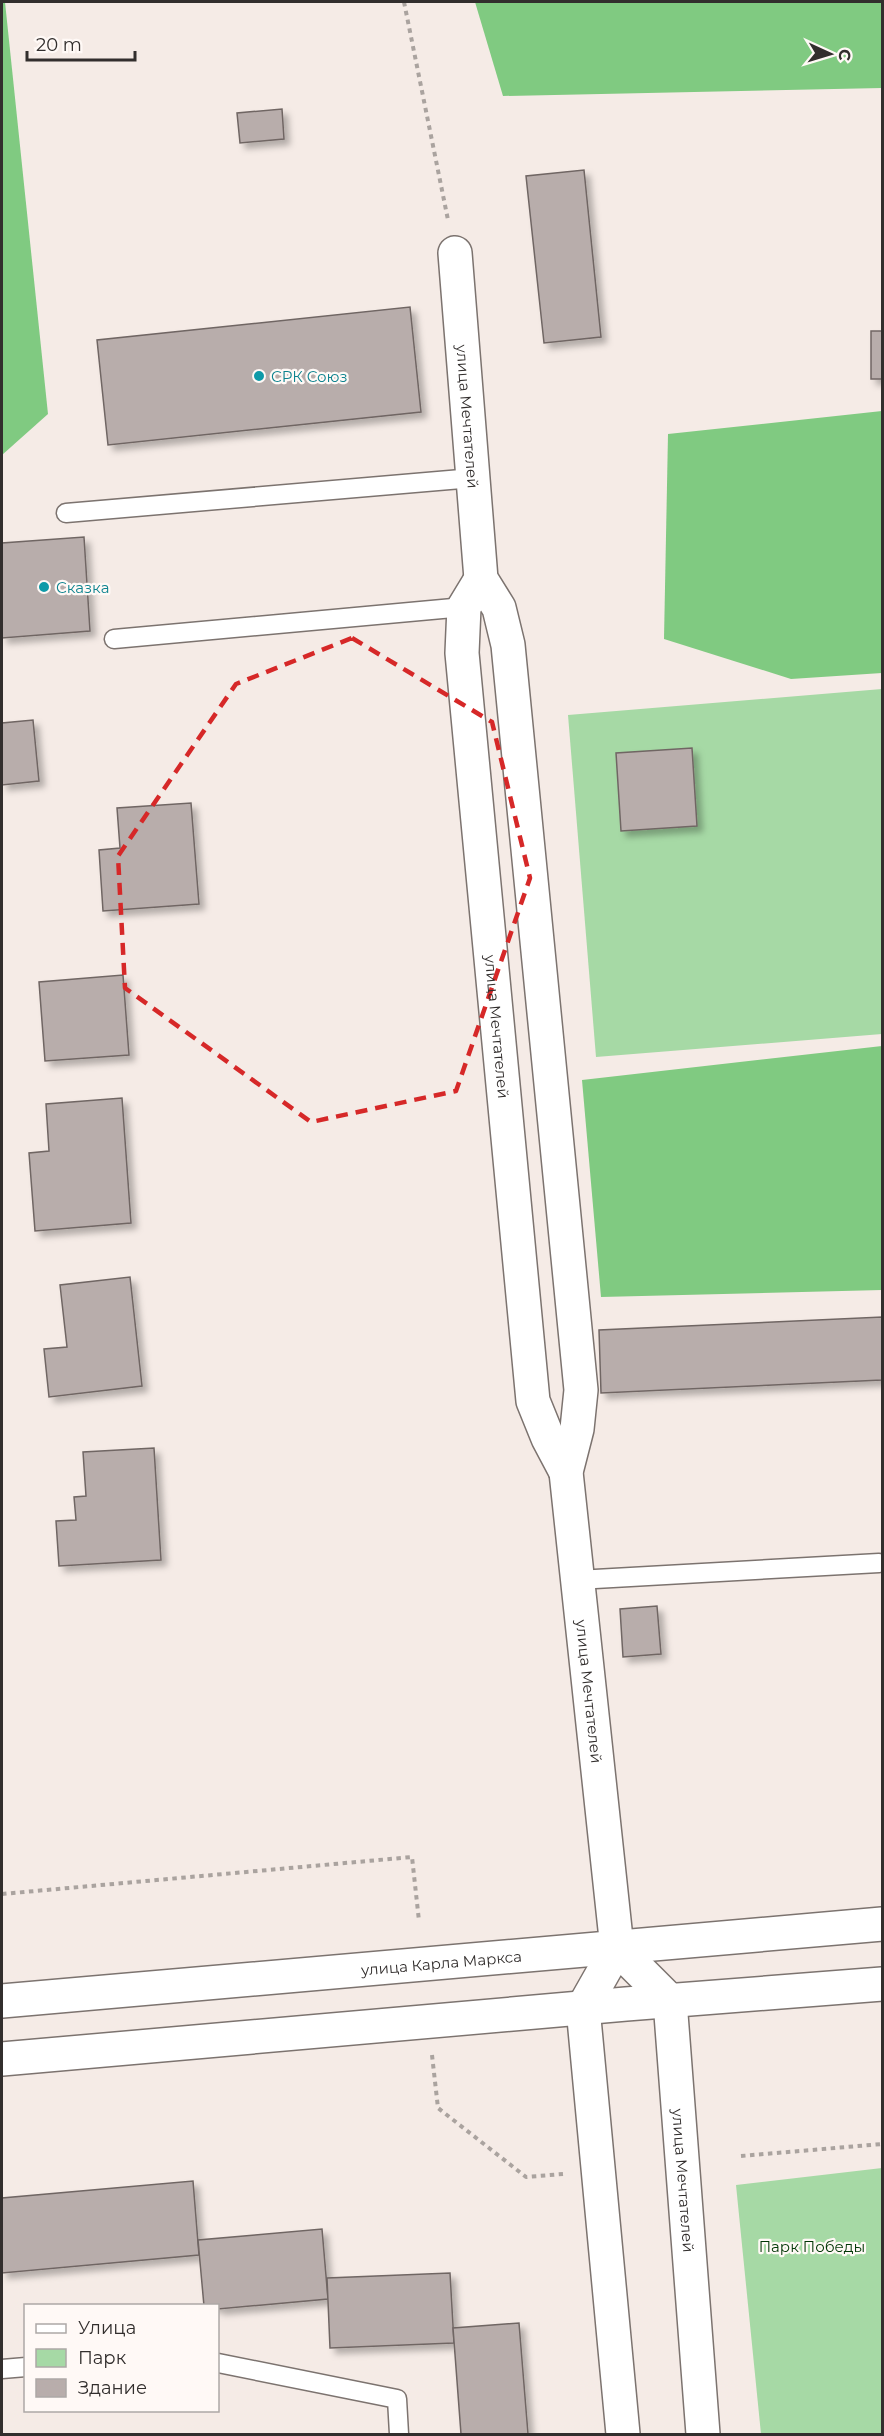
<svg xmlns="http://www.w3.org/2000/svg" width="884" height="2436" font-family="Montserrat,sans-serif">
  <defs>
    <filter id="shadow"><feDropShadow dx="5.5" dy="5.5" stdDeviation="3" flood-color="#0004"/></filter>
  </defs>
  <rect width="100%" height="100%" fill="#f5ebe6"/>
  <g fill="#a6d9a5">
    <path d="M 882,689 L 882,1034 L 596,1057 L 568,715 Z"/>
    <path d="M 882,2168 L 882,2434 L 761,2434 L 736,2185 Z"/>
  </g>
  <g fill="#80ca81">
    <path d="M 2,2 L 5,2 L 48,414 L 2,455 Z"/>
    <path d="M 475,2 L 882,2 L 882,88 L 503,96 Z"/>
    <path d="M 882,411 L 882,673 L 791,679 L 664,639 L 668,434 Z"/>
    <path d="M 882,1046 L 882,1290 L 601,1297 L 582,1080 Z"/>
  </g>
  <g fill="#b8adab" stroke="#706664" stroke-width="1.5" filter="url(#shadow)">
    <path d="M 282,109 L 284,139 L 240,143 L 237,113 Z"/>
    <path d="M 584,170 L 601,337 L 544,343 L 526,176 Z"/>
    <path d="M 410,307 L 421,412 L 108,445 L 97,340 Z"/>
    <rect x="871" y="331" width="11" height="48"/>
    <path d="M 84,537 L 90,631 L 2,638 L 2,543 Z"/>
    <path d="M 33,720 L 39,781 L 2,785 L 2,723 Z"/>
    <path d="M 692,748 L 697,826 L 621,831 L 616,753 Z"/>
    <path d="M 191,803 L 199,904 L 103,911 L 99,850 L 120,848 L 117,808 Z"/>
    <path d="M 123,975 L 129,1055 L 45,1061 L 39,982 Z"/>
    <path d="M 122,1098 L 131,1223 L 35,1231 L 29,1153 L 49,1151 L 46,1104 Z"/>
    <path d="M 130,1277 L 142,1386 L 49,1397 L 44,1349 L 67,1347 L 60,1285 Z"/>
    <path d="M 882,1317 L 882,1380 L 601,1393 L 599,1330 Z"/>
    <path d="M 154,1448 L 161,1560 L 59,1566 L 56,1521 L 76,1520 L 74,1497 L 86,1496 L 83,1452 Z"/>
    <path d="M 657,1606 L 661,1654 L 623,1657 L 620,1609 Z"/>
    <path d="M 193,2181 L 199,2255 L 2,2273 L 2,2198 Z"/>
    <path d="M 322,2229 L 328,2299 L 218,2309 L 218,2306 L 204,2306 L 198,2240 Z"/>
    <path d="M 450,2273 L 454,2343 L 330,2348 L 327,2278 Z"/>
    <path d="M 519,2323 L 528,2434 L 461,2434 L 453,2328 Z"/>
  </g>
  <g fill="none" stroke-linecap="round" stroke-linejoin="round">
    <g stroke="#7c736f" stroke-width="21">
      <g id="service">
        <path d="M 66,513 L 473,478"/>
        <path d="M 114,639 L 464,607"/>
        <path d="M 577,1580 L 879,1563"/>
        <path d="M 218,2363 L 397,2399 L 399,2434"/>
        <path d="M 2,2369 L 26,2367"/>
      </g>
    </g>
    <g stroke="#7c736f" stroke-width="36">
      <g id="minor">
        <path id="s1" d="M 455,253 L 481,579 L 499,608 L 508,645 L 581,1390 L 577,1429 L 566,1472 L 617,1948"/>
        <path id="s2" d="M 481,579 L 464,607 L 462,653 L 533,1401 L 548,1438 L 566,1472"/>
      </g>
    </g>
    <g stroke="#7c736f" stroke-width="36">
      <g id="tertiary">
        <path id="s3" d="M 670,2001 L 703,2434"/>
        <path d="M 583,2008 L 623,2434"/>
      </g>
    </g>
    <g stroke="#7c736f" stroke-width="36">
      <g id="secondary">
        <path id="s4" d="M 2,2001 L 882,1924"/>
        <path d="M 583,2008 L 617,1948 L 670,2001"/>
        <path d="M 2,2059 L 626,2004 L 882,1984"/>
      </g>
    </g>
    <g stroke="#aaa39f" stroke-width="4" stroke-dasharray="4.5 4.5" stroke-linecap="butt">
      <path d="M 404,2 L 448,220"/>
      <path d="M 2,1894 L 412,1857 L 419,1921"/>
      <path d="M 432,2055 L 438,2108 L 526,2177 L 563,2174"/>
      <path d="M 741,2156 L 882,2144"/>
    </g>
    <use href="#service" stroke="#fff" stroke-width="18"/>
    <use href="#minor" stroke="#fff" stroke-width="33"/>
    <use href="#tertiary" stroke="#fff" stroke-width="33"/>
    <use href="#secondary" stroke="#fff" stroke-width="33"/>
  </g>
  <path fill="none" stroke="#d62828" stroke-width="4.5" stroke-dasharray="12 8" stroke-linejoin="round" d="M 352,638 L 492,722 L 530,878 L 456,1091 L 311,1122 L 125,988 L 118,856 L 236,684 Z"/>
  <g fill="#0f9aa8" stroke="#fff9f6" stroke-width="2">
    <circle cx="259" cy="376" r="6"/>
    <circle cx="44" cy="587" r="6"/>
  </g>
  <g text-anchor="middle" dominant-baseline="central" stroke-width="4.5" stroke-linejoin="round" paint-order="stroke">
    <g font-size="15" fill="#0d838f" stroke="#fff9f6" text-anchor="start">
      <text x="271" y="376">СРК Союз</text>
      <text x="56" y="587">Сказка</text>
    </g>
    <g font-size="15" fill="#322e2d" stroke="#fff9f6">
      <text stroke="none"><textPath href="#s1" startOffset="164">улица Мечтателей</textPath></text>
      <text stroke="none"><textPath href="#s2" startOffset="454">улица Мечтателей</textPath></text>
      <text stroke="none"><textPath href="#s1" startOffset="1452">улица Мечтателей</textPath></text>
      <text stroke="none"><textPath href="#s4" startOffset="441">улица Карла Маркса</textPath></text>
      <text stroke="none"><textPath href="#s3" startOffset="180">улица Мечтателей</textPath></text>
    </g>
    <g font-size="15" fill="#003605" stroke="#fff9f6">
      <text x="812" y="2246">Парк Победы</text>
    </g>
  </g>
  <rect width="884" height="2436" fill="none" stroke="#322e2d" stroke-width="6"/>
  <rect x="24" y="2304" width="195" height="108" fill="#fff9f6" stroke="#ada8a6" stroke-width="1.5"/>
  <rect x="36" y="2324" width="30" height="9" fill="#ffffff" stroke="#ada8a6" stroke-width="1.5"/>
  <text x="78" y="2334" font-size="18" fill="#322e2d">Улица</text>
  <rect x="36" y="2349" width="30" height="18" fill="#a6d9a5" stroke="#ada8a6" stroke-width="1.5"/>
  <text x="78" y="2364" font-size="18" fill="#322e2d">Парк</text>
  <rect x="36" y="2379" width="30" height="18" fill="#b8adab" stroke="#ada8a6" stroke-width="1.5"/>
  <text x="78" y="2394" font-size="18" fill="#322e2d">Здание</text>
  <g transform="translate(830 54) rotate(94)" stroke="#fff9f6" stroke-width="4.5" paint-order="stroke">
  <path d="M0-4.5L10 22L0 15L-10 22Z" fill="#322e2d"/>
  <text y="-9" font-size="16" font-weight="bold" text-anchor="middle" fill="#322e2d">С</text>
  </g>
  <path d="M27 51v9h108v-9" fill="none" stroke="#322e2d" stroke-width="3"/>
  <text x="36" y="51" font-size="18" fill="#322e2d" stroke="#fff9f6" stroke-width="4.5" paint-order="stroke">20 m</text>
</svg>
